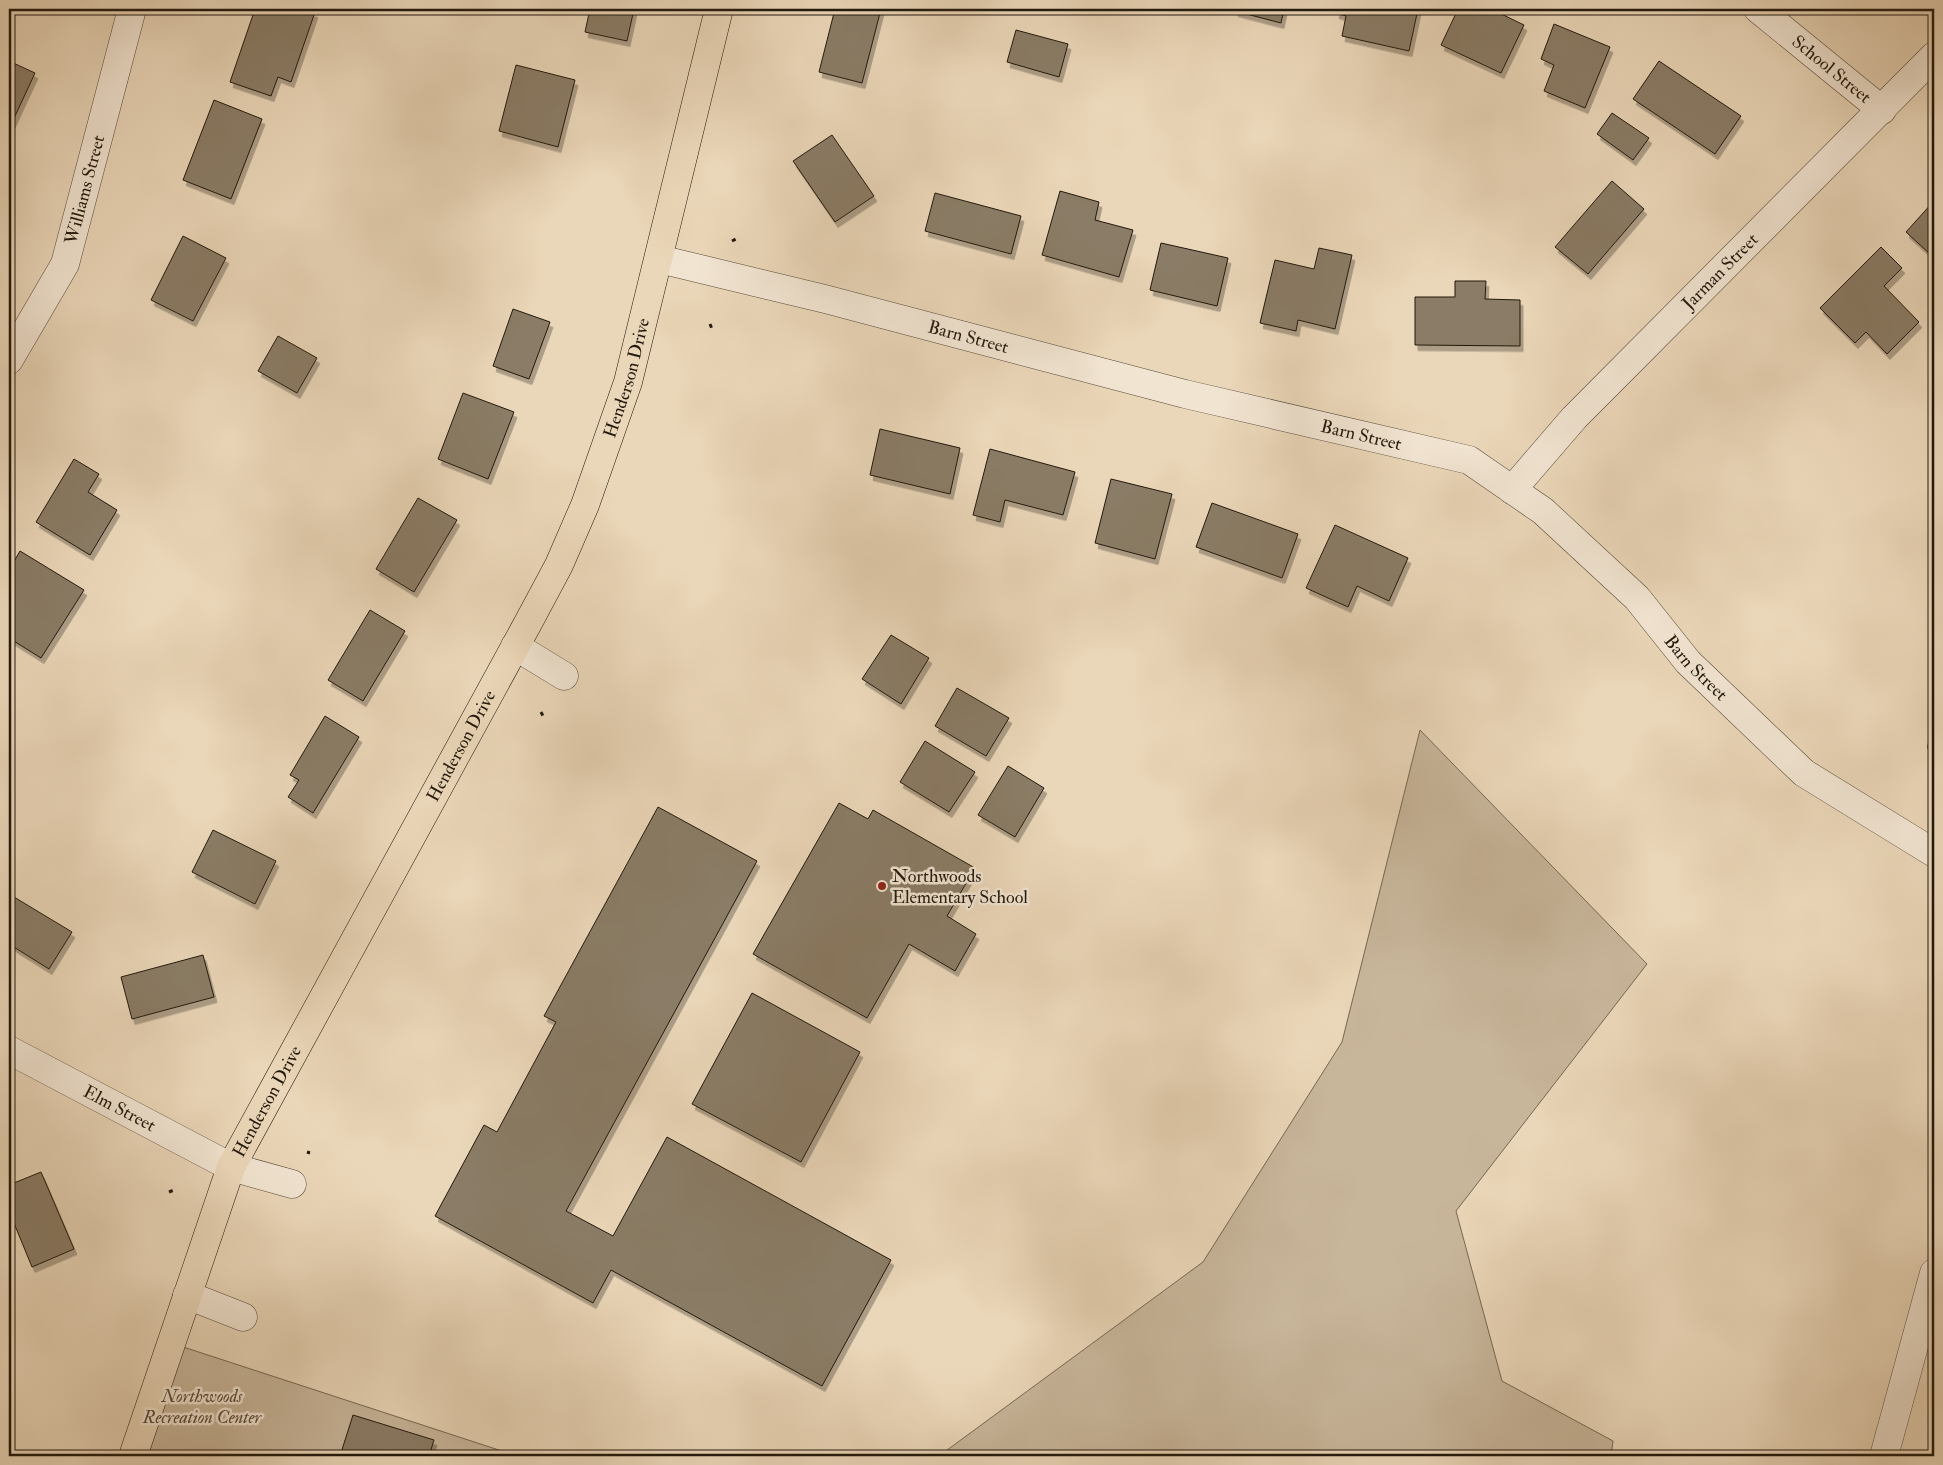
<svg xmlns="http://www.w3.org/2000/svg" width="1943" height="1465" font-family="'IM FELL Double Pica',serif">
  <defs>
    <filter id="shadow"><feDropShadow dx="3" dy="5.5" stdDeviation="0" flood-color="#0004"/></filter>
  </defs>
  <rect width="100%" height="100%" fill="#ead6b8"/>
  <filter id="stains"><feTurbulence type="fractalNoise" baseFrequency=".004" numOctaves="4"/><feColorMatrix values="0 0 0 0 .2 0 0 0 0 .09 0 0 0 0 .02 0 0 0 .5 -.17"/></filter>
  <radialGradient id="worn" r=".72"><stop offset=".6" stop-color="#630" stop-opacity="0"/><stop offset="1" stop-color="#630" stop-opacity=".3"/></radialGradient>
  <g fill="#c8b69b" stroke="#756854">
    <path d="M 1420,730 L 1647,964 L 1456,1211 L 1502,1381 L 1613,1441 L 1611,1456 L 939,1456 L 1203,1262 L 1342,1042 Z"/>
    <path d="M 171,1343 L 505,1452 L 503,1456 L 133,1456 Z"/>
  </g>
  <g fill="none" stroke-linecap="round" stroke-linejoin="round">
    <path stroke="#716451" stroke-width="10" d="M 1932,747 L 1934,739"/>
  </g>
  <g fill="#8a7b66" stroke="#22190d" filter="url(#shadow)">
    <path d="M 255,9 L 304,9 L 315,12 L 291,82 L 278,77 L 271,96 L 230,82 Z"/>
    <path d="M 590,9 L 634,9 L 627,41 L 585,32 Z"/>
    <path d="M 835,9 L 881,9 L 862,83 L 819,72 Z"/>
    <path d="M 1235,9 L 1284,9 L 1281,23 L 1235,11 Z"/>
    <path d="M 1337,9 L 1418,9 L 1409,51 L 1342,36 L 1346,16 L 1336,13 Z"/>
    <path d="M 1458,9 L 1491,9 L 1524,25 L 1501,73 L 1441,45 Z"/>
    <path d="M 1554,24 L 1610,47 L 1585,108 L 1544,91 L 1554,65 L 1541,59 Z"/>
    <path d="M 1016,30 L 1068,44 L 1059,77 L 1007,62 Z"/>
    <path d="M 9,61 L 35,73 L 9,129 Z"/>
    <path d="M 1659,61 L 1741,116 L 1715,154 L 1633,99 Z"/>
    <path d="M 516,65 L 575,80 L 558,147 L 499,131 Z"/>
    <path d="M 214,100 L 262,119 L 231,199 L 183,180 Z"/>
    <path d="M 1612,113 L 1649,138 L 1633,160 L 1597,134 Z"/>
    <path d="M 832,135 L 874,196 L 835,222 L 793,161 Z"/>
    <path d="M 1612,181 L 1644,209 L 1588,274 L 1555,247 Z"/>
    <path d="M 1060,191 L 1099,202 L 1095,220 L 1133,230 L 1119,277 L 1042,255 Z"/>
    <path d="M 935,193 L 1021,216 L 1011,254 L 925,231 Z"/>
    <path d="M 1934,201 L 1934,249 L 1930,254 L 1906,232 Z"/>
    <path d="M 183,236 L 226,258 L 193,321 L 151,300 Z"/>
    <path d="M 1161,243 L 1228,258 L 1217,306 L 1150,290 Z"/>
    <path d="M 1881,247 L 1902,268 L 1884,286 L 1919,322 L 1887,354 L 1866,332 L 1855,343 L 1820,308 Z"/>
    <path d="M 1319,248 L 1352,255 L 1335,329 L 1298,320 L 1296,331 L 1260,323 L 1275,260 L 1314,269 Z"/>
    <path d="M 1455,281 L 1486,281 L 1485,299 L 1520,300 L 1520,346 L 1415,345 L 1415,297 L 1455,297 Z"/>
    <path d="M 513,309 L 550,322 L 529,379 L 493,366 Z"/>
    <path d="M 278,336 L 317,358 L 297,393 L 258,371 Z"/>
    <path d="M 463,393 L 514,412 L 488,479 L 438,459 Z"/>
    <path d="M 880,429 L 960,448 L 950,494 L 870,475 Z"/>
    <path d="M 990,449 L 1075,472 L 1063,515 L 1005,500 L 1000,522 L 973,515 Z"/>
    <path d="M 74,459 L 99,474 L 88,492 L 117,510 L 90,555 L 36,522 Z"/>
    <path d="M 1111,479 L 1172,494 L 1155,559 L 1095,543 Z"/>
    <path d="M 418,498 L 457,520 L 414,592 L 376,569 Z"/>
    <path d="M 1212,503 L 1298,534 L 1282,578 L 1196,547 Z"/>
    <path d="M 1335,525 L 1408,558 L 1389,601 L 1357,586 L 1348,607 L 1306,588 Z"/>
    <path d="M 20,551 L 84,590 L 41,658 L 9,638 L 9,570 Z"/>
    <path d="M 370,610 L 405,631 L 363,701 L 328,680 Z"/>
    <path d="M 891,635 L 929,658 L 901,704 L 862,679 Z"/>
    <path d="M 957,688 L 1009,718 L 986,756 L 935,726 Z"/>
    <path d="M 325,716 L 359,737 L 313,813 L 288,797 L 299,780 L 290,775 Z"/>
    <path d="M 925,741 L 975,772 L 949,812 L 900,782 Z"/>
    <path d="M 1008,766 L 1044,788 L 1015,837 L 978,815 Z"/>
    <path d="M 839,803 L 868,819 L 873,810 L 975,868 L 947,916 L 976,934 L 955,971 L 909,944 L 867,1018 L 753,954 Z"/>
    <path d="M 658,807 L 757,861 L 566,1211 L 613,1236 L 667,1137 L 891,1260 L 822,1386 L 611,1270 L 593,1303 L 435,1216 L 484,1125 L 497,1132 L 556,1022 L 544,1016 Z"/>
    <path d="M 213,830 L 276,861 L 255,904 L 192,872 Z"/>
    <path d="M 9,894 L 72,932 L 49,969 L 9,944 Z"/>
    <path d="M 203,955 L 214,997 L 132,1019 L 121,977 Z"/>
    <path d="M 752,993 L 860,1052 L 801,1162 L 692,1104 Z"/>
    <path d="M 41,1172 L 74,1249 L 32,1267 L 9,1211 L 9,1185 Z"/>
    <path d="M 353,1415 L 434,1440 L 429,1456 L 340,1456 Z"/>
  </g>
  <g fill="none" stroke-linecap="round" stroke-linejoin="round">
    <g stroke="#544838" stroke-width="29">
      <g id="minor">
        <path id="s1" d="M 1758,9 L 1882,110"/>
        <path id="s2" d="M 659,259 L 825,299 L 1185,394 L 1469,460 L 1543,511 L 1637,598 L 1688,662 L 1804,773 L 1934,853"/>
        <path id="s3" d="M 9,360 L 65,264 L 132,9"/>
        <path id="s4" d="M 1512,490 L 1574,418 L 1934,56"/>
        <path d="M 515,646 L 564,676"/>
        <path id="s5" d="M 9,1050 L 231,1167 L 292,1184"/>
        <path d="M 187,1295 L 243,1317"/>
        <path d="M 1884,1456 L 1934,1273"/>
      </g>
    </g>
    <g stroke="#22190d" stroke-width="29">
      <g id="major">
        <path id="s6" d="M 133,1456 L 231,1167 L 528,623 L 559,565 L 585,505 L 628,382 L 719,9"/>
      </g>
    </g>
    <g stroke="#22190d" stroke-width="3" stroke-dasharray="4 2.5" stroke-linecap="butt">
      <path d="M 732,241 L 736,239"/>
      <path d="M 710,324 L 712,329"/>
      <path d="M 541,712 L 543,716"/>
      <path d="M 307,1152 L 310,1153"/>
      <path d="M 169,1192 L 174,1190"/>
    </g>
    <use href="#minor" stroke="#f1e4d1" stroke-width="28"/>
    <use href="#major" stroke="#ead6b8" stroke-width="28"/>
  </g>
  <circle fill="#8f2418" stroke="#f1e4d1" stroke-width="2" cx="882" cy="886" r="5"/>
  <g text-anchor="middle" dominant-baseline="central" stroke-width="5" stroke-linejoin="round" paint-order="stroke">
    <g font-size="18" fill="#22190d" stroke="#f1e4d1">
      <text stroke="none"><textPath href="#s1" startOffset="95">School Street</textPath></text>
      <text stroke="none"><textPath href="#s3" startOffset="188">Williams Street</textPath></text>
      <text stroke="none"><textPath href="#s4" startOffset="302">Jarman Street</textPath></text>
      <text stroke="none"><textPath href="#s2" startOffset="319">Barn Street</textPath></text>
      <text stroke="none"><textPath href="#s6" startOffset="1190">Henderson Drive</textPath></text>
      <text stroke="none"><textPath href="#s2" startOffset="724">Barn Street</textPath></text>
      <text stroke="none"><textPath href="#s2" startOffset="1144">Barn Street</textPath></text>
      <text stroke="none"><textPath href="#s6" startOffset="785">Henderson Drive</textPath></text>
      <text stroke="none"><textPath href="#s6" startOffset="380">Henderson Drive</textPath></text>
      <text stroke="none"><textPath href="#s5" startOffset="125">Elm Street</textPath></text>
    </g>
    <g font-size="18" fill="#22190d" stroke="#f1e4d1" text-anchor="start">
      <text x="892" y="876">Northwoods<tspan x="892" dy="21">Elementary School</tspan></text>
    </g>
    <g font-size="18" font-style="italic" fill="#544838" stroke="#f1e4d1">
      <text x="202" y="1396">Northwoods<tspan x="202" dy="21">Recreation Center</tspan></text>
    </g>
  </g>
  <rect width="1943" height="1465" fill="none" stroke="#ead6b8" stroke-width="30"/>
  <rect x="10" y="10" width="1923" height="1445" fill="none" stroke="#22190d" stroke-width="2.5"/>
  <rect x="15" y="15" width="1913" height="1435" fill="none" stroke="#22190d"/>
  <rect width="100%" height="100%" filter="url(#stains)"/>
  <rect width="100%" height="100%" fill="url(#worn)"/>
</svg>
